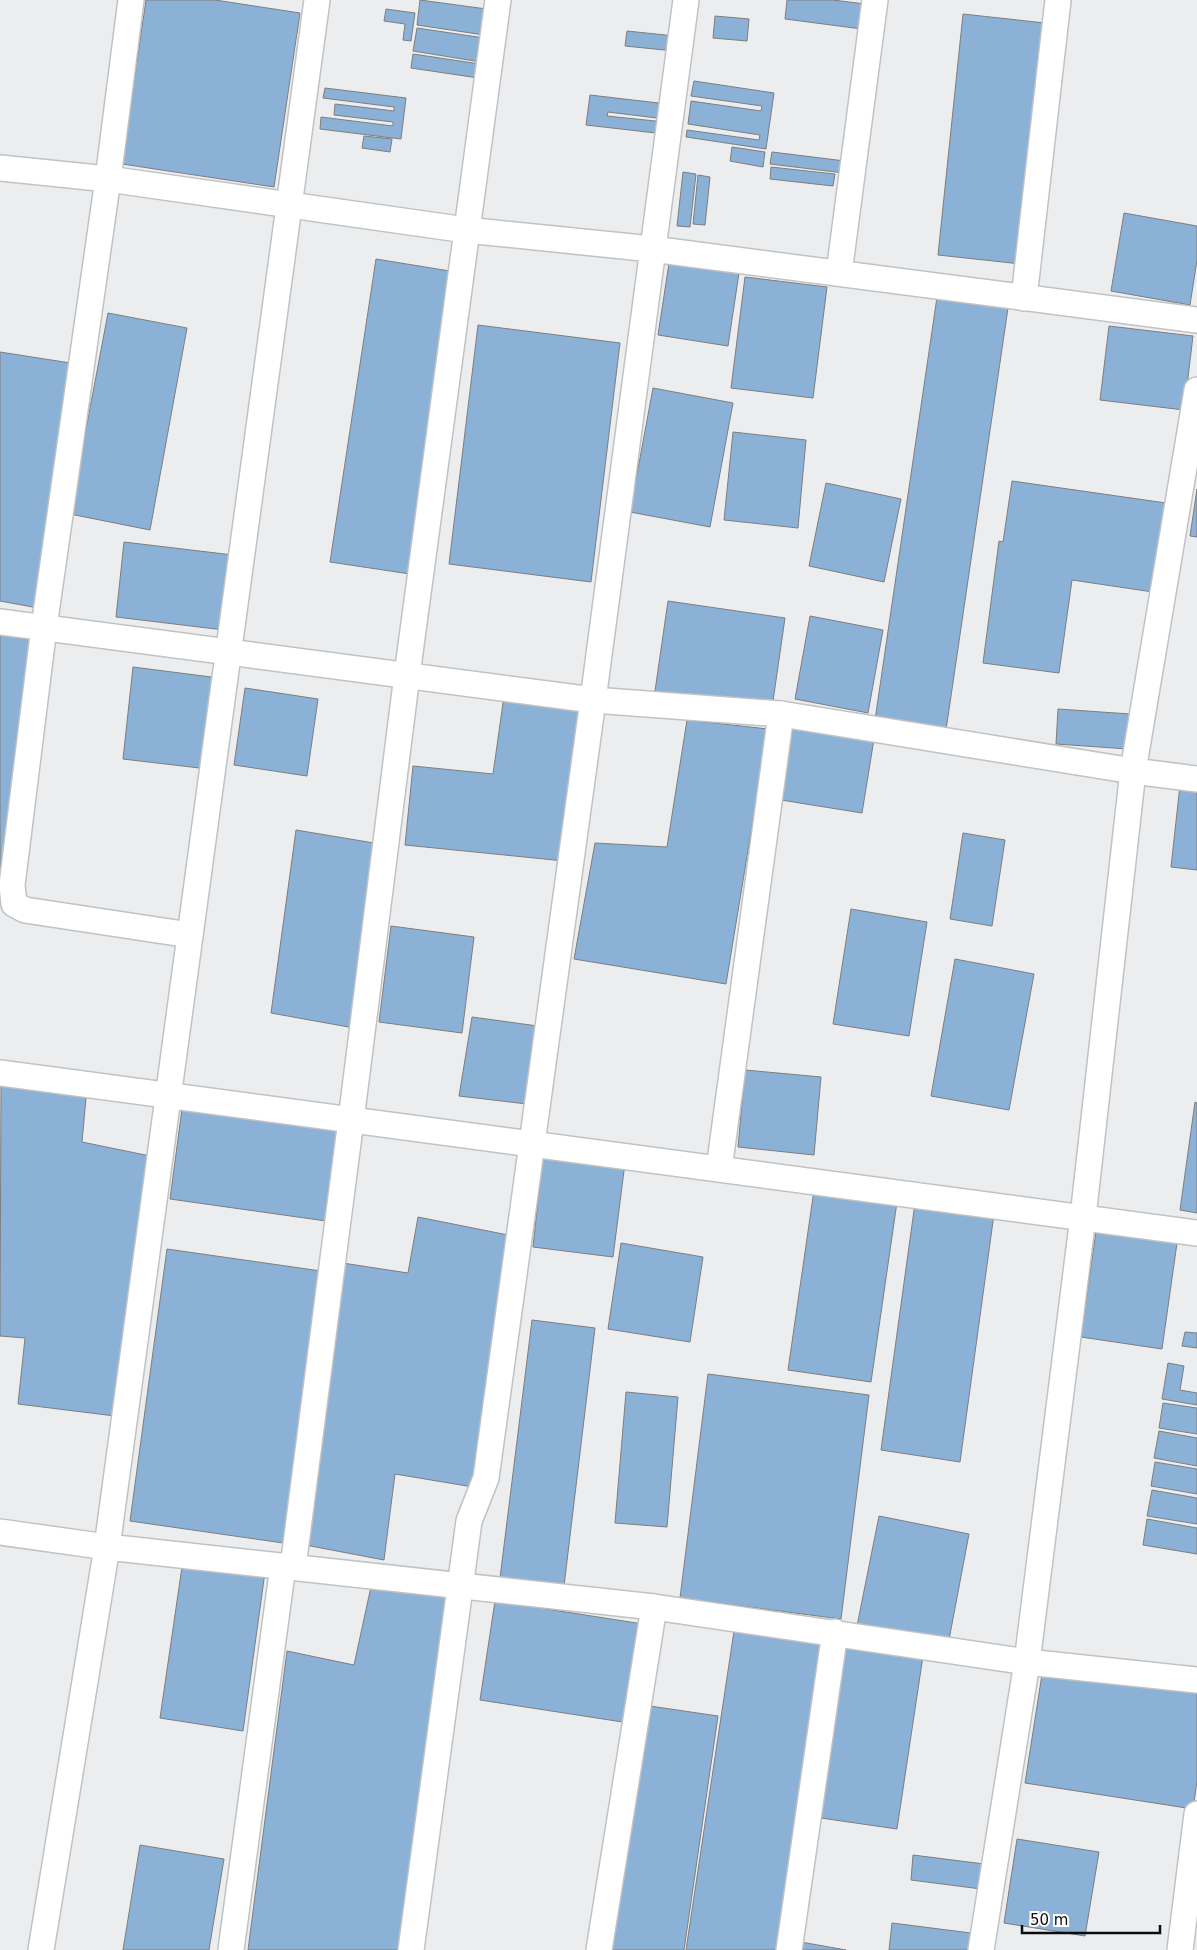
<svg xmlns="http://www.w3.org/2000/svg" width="1197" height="1950" font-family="'DejaVu Sans',sans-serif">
  <rect width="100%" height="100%" fill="#ebedef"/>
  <g fill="#8cb1d6" stroke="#7c7e80">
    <path d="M 146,0 L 215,0 L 300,13 L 274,187 L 122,164 Z"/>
    <path d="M 420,0 L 494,10 L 491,36 L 417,25 Z"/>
    <path d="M 787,0 L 833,0 L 865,4 L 862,29 L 785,19 Z"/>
    <path d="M 386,9 L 415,13 L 411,41 L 403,40 L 405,24 L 384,21 Z"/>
    <path d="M 963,14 L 1045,23 L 1021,264 L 938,255 Z"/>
    <path d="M 715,16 L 749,19 L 747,41 L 713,38 Z"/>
    <path d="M 417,28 L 491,39 L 487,63 L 413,51 Z"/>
    <path d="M 627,31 L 675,36 L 674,51 L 625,46 Z"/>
    <path d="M 413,54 L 487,65 L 485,79 L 411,68 Z"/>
    <path d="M 694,81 L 774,93 L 766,149 L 686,137 L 687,130 L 759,140 L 760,135 L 688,124 L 691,101 L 761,111 L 762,106 L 691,96 Z"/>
    <path d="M 325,88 L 406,98 L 401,139 L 320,129 L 321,117 L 393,126 L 393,122 L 334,115 L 335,104 L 394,111 L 394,107 L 323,98 Z"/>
    <path d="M 590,95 L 667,104 L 665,119 L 608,112 L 607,116 L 665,122 L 664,134 L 586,125 Z"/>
    <path d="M 364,136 L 392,139 L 390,152 L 362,148 Z"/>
    <path d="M 732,147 L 765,152 L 763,167 L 730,161 Z"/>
    <path d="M 772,152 L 845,161 L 844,173 L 770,164 Z"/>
    <path d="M 771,167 L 835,174 L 833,186 L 770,179 Z"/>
    <path d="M 683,172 L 696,174 L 690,227 L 677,226 Z"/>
    <path d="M 698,175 L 710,177 L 705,225 L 693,224 Z"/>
    <path d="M 1124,213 L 1197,226 L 1197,260 L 1190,305 L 1111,291 Z"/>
    <path d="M 376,259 L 456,272 L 410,574 L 330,562 Z"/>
    <path d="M 669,263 L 739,273 L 728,346 L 658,335 Z"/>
    <path d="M 745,277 L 827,287 L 813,398 L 731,388 Z"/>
    <path d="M 937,297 L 1008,308 L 946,730 L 875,720 Z"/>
    <path d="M 108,313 L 187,328 L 150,530 L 70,514 Z"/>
    <path d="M 478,325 L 620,343 L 591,582 L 449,564 Z"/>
    <path d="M 1109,326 L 1193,336 L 1184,410 L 1100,400 Z"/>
    <path d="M 0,352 L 77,364 L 38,608 L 0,601 Z"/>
    <path d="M 653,388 L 733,403 L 710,527 L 630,512 Z"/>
    <path d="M 733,432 L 806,440 L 798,528 L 724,520 Z"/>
    <path d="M 1012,481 L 1166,503 L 1153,592 L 1072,580 L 1059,673 L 983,663 L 999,541 L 1003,542 Z"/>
    <path d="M 826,483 L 901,499 L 884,582 L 809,566 Z"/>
    <path d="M 1197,489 L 1197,537 L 1190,536 Z"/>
    <path d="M 124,542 L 233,555 L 224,630 L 116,617 Z"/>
    <path d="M 668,601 L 785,618 L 772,708 L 655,691 Z"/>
    <path d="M 810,616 L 883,630 L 868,713 L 795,699 Z"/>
    <path d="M 0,634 L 39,641 L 0,871 Z"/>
    <path d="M 133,667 L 219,678 L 208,769 L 123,759 Z"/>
    <path d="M 245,688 L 318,699 L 307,776 L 234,765 Z"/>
    <path d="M 504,696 L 582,708 L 564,861 L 405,845 L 413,766 L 493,774 Z"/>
    <path d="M 1058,709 L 1130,714 L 1128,749 L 1056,744 Z"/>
    <path d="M 687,720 L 768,729 L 726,984 L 574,959 L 595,843 L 667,847 Z"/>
    <path d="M 793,726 L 874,739 L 862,813 L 781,800 Z"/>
    <path d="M 1180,785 L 1197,787 L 1197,870 L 1171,867 Z"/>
    <path d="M 296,830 L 380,844 L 354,1028 L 271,1013 Z"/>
    <path d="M 963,833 L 1005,840 L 992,926 L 950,919 Z"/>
    <path d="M 851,909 L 927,922 L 909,1036 L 833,1024 Z"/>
    <path d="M 391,926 L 474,937 L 462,1033 L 379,1022 Z"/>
    <path d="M 955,959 L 1034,974 L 1009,1110 L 931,1096 Z"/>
    <path d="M 472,1017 L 545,1027 L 535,1105 L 459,1096 Z"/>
    <path d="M 745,1070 L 821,1077 L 814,1155 L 738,1147 Z"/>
    <path d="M 1,1079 L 87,1087 L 82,1142 L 155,1157 L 115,1416 L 18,1404 L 25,1338 L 0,1336 Z"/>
    <path d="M 1195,1102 L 1197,1103 L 1197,1213 L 1180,1210 Z"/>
    <path d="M 182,1109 L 338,1131 L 326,1221 L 170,1199 Z"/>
    <path d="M 543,1153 L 625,1163 L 613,1257 L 533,1247 Z"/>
    <path d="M 814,1190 L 897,1202 L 871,1382 L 788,1370 Z"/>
    <path d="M 915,1203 L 994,1214 L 960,1462 L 881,1450 Z"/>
    <path d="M 418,1217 L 508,1235 L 479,1488 L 395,1474 L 384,1560 L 300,1544 L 336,1262 L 408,1273 Z"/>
    <path d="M 1097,1224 L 1178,1236 L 1162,1349 L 1081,1337 Z"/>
    <path d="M 621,1243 L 703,1257 L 690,1342 L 608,1329 Z"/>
    <path d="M 167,1249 L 328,1272 L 290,1544 L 130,1521 Z"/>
    <path d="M 532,1320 L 595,1328 L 564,1586 L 500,1578 Z"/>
    <path d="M 1185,1332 L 1197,1333 L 1197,1348 L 1182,1346 Z"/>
    <path d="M 1168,1363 L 1184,1366 L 1180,1390 L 1197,1393 L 1197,1405 L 1162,1399 Z"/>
    <path d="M 708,1374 L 869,1395 L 841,1619 L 680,1598 Z"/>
    <path d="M 626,1392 L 678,1397 L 667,1527 L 615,1523 Z"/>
    <path d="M 1163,1403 L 1197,1408 L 1197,1434 L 1159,1428 Z"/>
    <path d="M 1159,1431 L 1197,1438 L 1197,1466 L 1154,1458 Z"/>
    <path d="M 1155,1462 L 1197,1469 L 1197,1494 L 1151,1486 Z"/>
    <path d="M 1152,1490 L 1197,1498 L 1197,1524 L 1147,1516 Z"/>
    <path d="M 879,1516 L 969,1534 L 948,1645 L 857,1626 Z"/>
    <path d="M 1147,1519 L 1197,1528 L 1197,1554 L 1143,1545 Z"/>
    <path d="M 183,1560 L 265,1572 L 243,1731 L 160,1718 Z"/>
    <path d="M 372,1582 L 449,1596 L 399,1950 L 248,1950 L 287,1651 L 354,1665 Z"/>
    <path d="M 495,1601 L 643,1624 L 629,1723 L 480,1700 Z"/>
    <path d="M 734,1631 L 829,1645 L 784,1950 L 686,1950 Z"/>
    <path d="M 840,1643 L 923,1656 L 897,1829 L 814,1817 Z"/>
    <path d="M 1043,1668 L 1197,1692 L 1197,1781 L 1193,1809 L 1025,1783 Z"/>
    <path d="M 643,1705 L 718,1716 L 684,1950 L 608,1950 Z"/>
    <path d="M 1017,1839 L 1099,1852 L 1085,1936 L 1004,1923 Z"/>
    <path d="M 140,1845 L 224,1859 L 209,1950 L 123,1950 Z"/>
    <path d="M 913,1855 L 992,1865 L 989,1890 L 911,1880 Z"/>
    <path d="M 892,1923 L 971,1933 L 970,1950 L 889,1950 Z"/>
    <path d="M 801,1942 L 846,1950 L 800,1950 Z"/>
  </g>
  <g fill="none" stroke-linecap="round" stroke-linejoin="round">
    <g stroke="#c0c2c4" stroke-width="28">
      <g id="minor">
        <path d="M 131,0 L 108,179 L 44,627 L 12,885 L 14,904 L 25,910 L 190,935"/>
        <path d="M 0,168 L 108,179 L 466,230 L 652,249 L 1197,320"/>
        <path d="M 839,273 L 875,0"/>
        <path d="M 1024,298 L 1058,0"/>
        <path d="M 0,622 L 593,700 L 781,714 L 1133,771 L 1197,779"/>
        <path d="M 0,1073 L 1197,1233"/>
        <path d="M 719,1169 L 781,714"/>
        <path d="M 0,1532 L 107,1547 L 654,1607 L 1027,1662 L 1197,1680"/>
        <path d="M 293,1567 L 351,1120 L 407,675 L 498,0"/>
        <path d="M 41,1950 L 107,1547 L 317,0"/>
        <path d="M 231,1950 L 283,1566"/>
        <path d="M 411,1950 L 469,1521 L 486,1478 L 593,700 L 686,0"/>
        <path d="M 599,1950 L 654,1607"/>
        <path d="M 789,1950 L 835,1632"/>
        <path d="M 981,1950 L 1027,1662 L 1083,1217 L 1133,771 L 1197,390"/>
        <path d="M 1180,1950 L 1197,1814"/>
      </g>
    </g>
    <use href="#minor" stroke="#fff" stroke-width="25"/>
  </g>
  <path d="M1022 1925v8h138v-8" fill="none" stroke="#0c0c0d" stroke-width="2.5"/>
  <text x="1030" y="1925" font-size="15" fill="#0c0c0d" stroke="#ffffff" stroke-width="4" paint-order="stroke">50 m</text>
</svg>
